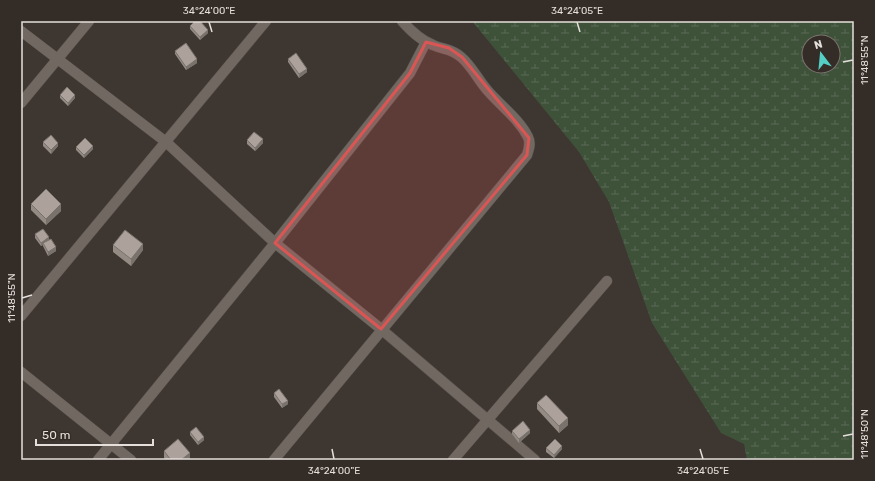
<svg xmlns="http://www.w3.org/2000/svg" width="875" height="481" font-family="Rubik,sans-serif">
  <defs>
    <pattern id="wetland-marsh" width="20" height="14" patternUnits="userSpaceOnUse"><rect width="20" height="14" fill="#3e5139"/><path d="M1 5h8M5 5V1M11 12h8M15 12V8" fill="none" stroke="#5a6a55"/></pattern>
  </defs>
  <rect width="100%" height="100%" fill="#3e3630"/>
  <path fill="url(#wetland-marsh)" fill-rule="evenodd" d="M 472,21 L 854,21 L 854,460 L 747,460 L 744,444 L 721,433 L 652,323 L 609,202 L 579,152 ZM 809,42 L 833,42 L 833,66 L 809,66 Z"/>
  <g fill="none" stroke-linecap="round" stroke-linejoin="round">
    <g stroke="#5b534f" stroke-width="11">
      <g id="minor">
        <path d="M 21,31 L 166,142 L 275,243 L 381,329 L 535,460"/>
        <path d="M 21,103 L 89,21"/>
        <path d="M 21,316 L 266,21"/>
        <path d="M 21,372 L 131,460"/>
        <path d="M 98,460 L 275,243 L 410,73 L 426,42"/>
        <path d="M 274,460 L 527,155 C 529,149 531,143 528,137 C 519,119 501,106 488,91 C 478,80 472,66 461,57 C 451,48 444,50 433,45 C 420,40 411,31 402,21"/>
        <path d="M 453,460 L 607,281"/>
      </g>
    </g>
    <use href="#minor" stroke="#726862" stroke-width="10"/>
  </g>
  <g fill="#948b85">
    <path d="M 190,26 L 208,33 L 200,40 L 190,29 Z"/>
    <path d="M 175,51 L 197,63 L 186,70 L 175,54 Z"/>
    <path d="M 288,59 L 307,72 L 299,78 L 288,62 Z"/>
    <path d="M 60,95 L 75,98 L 68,106 L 60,98 Z"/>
    <path d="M 247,140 L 263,143 L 255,151 L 247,144 Z"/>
    <path d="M 43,142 L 58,146 L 51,154 L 43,146 Z"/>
    <path d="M 76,147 L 93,149 L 84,158 L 76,150 Z"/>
    <path d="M 31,204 L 61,211 L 46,225 L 31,210 Z"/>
    <path d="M 35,234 L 49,240 L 56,251 L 48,256 L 43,246 L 43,245 L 41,246 L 35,238 Z"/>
    <path d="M 113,245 L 143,250 L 131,266 L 113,252 Z"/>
    <path d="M 274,393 L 288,404 L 282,408 L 274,397 Z"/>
    <path d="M 537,403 L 568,425 L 559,433 L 537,409 Z"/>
    <path d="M 512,431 L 530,433 L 519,443 L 512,434 Z"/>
    <path d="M 190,432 L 204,440 L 198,445 L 190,435 Z"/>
    <path d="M 546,448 L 562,449 L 554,458 L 546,452 Z"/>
    <path d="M 164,451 L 190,459 L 189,460 L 166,460 L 164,458 Z"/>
  </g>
  <g fill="#78716c">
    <path d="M 208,30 L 208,33 L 200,40 L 200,37 Z"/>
    <path d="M 197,59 L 197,63 L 186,70 L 186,67 Z"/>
    <path d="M 307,69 L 307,72 L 299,78 L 299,74 Z"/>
    <path d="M 75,95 L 75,98 L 68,106 L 68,103 Z"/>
    <path d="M 263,139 L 263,143 L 255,151 L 255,148 Z"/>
    <path d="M 58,143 L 58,146 L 51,154 L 51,150 Z"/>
    <path d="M 93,146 L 93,149 L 84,158 L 84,155 Z"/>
    <path d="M 61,204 L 61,211 L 46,225 L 46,219 Z"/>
    <path d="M 49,237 L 49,241 L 43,243 L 43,245 L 41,246 L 41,243 Z"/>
    <path d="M 143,244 L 143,250 L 131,266 L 131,259 Z"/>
    <path d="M 56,247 L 56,251 L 48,256 L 48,252 Z"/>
    <path d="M 288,401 L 288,404 L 282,408 L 282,404 Z"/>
    <path d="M 568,418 L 568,425 L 559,433 L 559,426 Z"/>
    <path d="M 530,430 L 530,433 L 519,443 L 519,439 Z"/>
    <path d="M 204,437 L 204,440 L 198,445 L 198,442 Z"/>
    <path d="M 562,446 L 562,449 L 554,458 L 554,455 Z"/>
    <path d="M 190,453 L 190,459 L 189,460 L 181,460 Z"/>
  </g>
  <g fill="#aca29b" stroke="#78716c">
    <path d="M 195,21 L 200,21 L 208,30 L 200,37 L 190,26 Z"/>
    <path d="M 186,43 L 197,59 L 186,67 L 175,51 Z"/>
    <path d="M 296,53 L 307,69 L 299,74 L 288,59 Z"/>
    <path d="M 67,87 L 75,95 L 68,103 L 60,95 Z"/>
    <path d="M 254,132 L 263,139 L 255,148 L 247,140 Z"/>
    <path d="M 51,135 L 58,143 L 51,150 L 43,142 Z"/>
    <path d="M 85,138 L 93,146 L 84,155 L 76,147 Z"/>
    <path d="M 46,189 L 61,204 L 46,219 L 31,204 Z"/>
    <path d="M 43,229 L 49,237 L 41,243 L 35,234 Z"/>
    <path d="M 125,230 L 143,244 L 131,259 L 113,245 Z"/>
    <path d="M 51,239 L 56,247 L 48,252 L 43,243 Z"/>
    <path d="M 279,389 L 288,401 L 282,404 L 274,393 Z"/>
    <path d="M 546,395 L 568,418 L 559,426 L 537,403 Z"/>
    <path d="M 523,421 L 530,430 L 519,439 L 512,431 Z"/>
    <path d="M 196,427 L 204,437 L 198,442 L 190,432 Z"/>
    <path d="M 178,439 L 190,453 L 181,460 L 171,460 L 164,451 Z"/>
    <path d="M 555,439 L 562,446 L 554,455 L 546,448 Z"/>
  </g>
  <path fill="#da5655" fill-opacity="0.2" stroke="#da5655" stroke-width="3" stroke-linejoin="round" d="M 426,42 L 449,48 L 462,57 L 529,138 L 527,155 L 381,329 L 275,243 L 410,73 Z"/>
  <path fill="none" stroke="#e5dfdc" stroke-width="1.5" d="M 209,22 L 212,32M 577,22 L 580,32M 843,62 L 853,60M 22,298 L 32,295M 843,436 L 853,434M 332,449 L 334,459M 700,449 L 703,459"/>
  <rect width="875" height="481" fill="none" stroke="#342c26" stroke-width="44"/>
  <g transform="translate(821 54) rotate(344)"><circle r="19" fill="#342c26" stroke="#7b746f"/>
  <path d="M0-3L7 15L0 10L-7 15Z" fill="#55cec5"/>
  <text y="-6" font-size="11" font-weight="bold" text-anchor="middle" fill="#e5dfdc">N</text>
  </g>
  <path d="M36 439v6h117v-6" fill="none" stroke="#e5dfdc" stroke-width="2"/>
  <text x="42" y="439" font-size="12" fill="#e5dfdc" stroke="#342c26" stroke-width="3" paint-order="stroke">50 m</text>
  <rect x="22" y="22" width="831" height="437" fill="none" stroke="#e5dfdc" stroke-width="1.5"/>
  <g font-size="10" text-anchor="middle" fill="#e5dfdc">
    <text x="209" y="14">34°24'00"E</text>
    <text x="577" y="14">34°24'05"E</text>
    <text transform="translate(864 60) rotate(-90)" y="4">11°48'55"N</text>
    <text transform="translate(11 298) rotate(-90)" y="4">11°48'55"N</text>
    <text transform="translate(864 434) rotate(-90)" y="4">11°48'50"N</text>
    <text x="334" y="474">34°24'00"E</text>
    <text x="703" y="474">34°24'05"E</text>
  </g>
</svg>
